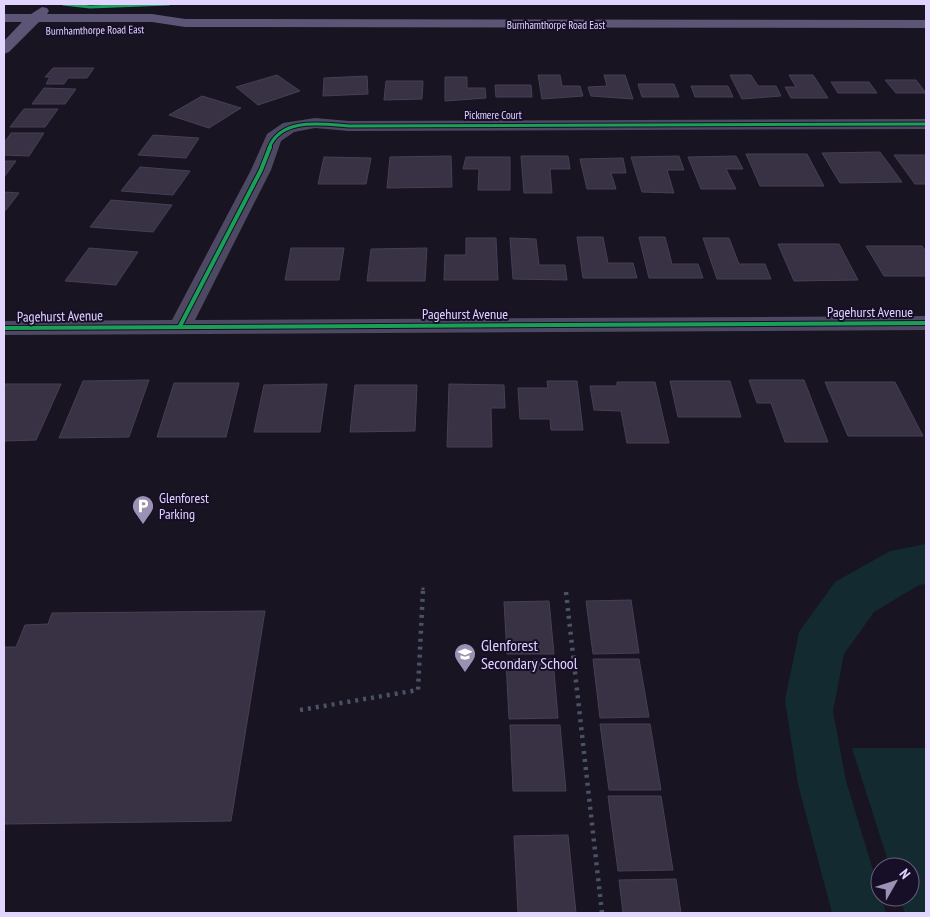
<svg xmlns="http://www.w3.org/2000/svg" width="930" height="917" font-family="'PT Sans Narrow',sans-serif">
  <rect width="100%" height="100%" fill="#191422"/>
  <g fill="#122a30">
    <path d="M 926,544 L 926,584 L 919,585 L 874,612 L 844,654 L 833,711 L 846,781 L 886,913 L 832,913 L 798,784 L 785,700 L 799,632 L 835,582 L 890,551 Z"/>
    <path d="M 852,748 L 926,748 L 926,913 L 905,913 L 899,897 L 910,897 L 910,867 L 890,867 Z"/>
  </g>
  <g fill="#383244" stroke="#473f56">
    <path d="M 53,68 L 94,68 L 87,78 L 68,78 L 64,84 L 46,84 L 50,77 L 45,77 Z"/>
    <path d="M 277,75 L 300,91 L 258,105 L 236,87 Z"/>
    <path d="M 538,75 L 560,75 L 562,86 L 580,86 L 583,96 L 542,99 Z"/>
    <path d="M 604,75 L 625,75 L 633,99 L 591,96 L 588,87 L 607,86 Z"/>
    <path d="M 730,75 L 751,75 L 758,86 L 776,86 L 781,96 L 742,99 Z"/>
    <path d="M 789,75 L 813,75 L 828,98 L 791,98 L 785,87 L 796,87 Z"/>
    <path d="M 367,76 L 368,94 L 323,96 L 324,78 Z"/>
    <path d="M 445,77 L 467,77 L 467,88 L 485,88 L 486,98 L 445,101 Z"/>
    <path d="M 885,80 L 916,80 L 926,93 L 896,93 Z"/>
    <path d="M 386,81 L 423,81 L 422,99 L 384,100 Z"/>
    <path d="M 831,82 L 869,82 L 877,93 L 838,93 Z"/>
    <path d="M 638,84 L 674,84 L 679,97 L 642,97 Z"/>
    <path d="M 495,85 L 531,85 L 532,97 L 496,97 Z"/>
    <path d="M 691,86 L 728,86 L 733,97 L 695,97 Z"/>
    <path d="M 44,88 L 76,89 L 65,104 L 32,104 Z"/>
    <path d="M 202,96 L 241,108 L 209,128 L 169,115 Z"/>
    <path d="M 24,109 L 58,109 L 45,127 L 10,127 Z"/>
    <path d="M 11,133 L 44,133 L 29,156 L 4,155 L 4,143 Z"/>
    <path d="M 153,135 L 199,138 L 186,158 L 138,155 Z"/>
    <path d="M 880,152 L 902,182 L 840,183 L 822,153 Z"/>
    <path d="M 746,154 L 807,154 L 824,186 L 760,186 Z"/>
    <path d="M 894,155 L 926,155 L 926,184 L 915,184 Z"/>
    <path d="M 451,156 L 452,187 L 387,188 L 390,157 Z"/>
    <path d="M 521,156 L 568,156 L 570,169 L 550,169 L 552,193 L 524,193 Z"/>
    <path d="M 679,156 L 684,170 L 667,170 L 674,193 L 642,192 L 631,157 Z"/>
    <path d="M 736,156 L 743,169 L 726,169 L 736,189 L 701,189 L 688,157 Z"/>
    <path d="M 324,157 L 371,158 L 366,184 L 318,184 Z"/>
    <path d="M 466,157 L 510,157 L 510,190 L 478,190 L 479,169 L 463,169 Z"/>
    <path d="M 623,158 L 626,173 L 611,173 L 616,189 L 587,189 L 580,159 Z"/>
    <path d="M 4,161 L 16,161 L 4,177 Z"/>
    <path d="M 140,167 L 190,171 L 173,195 L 121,191 Z"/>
    <path d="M 4,192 L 19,193 L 6,210 L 4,210 Z"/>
    <path d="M 111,200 L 172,205 L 153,232 L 90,227 Z"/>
    <path d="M 577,237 L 603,237 L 608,263 L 633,263 L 637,278 L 583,278 Z"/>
    <path d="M 639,237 L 665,237 L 672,264 L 698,264 L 703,278 L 649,278 Z"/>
    <path d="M 466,238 L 496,238 L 498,280 L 444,280 L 445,255 L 466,255 Z"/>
    <path d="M 510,238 L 536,239 L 539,265 L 565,265 L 567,280 L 513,279 Z"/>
    <path d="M 703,238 L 729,238 L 739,264 L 765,264 L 771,279 L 717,279 Z"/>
    <path d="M 778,244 L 839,244 L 858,280 L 794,281 Z"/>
    <path d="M 866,246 L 922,246 L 926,252 L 926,276 L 884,276 Z"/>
    <path d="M 89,248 L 138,252 L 116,285 L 65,281 Z"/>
    <path d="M 291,248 L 344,248 L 339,280 L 285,280 Z"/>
    <path d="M 427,248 L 425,281 L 367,281 L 371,249 Z"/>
    <path d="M 149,380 L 129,437 L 59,438 L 83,381 Z"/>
    <path d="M 749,380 L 804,380 L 828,442 L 785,442 L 771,403 L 757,403 Z"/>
    <path d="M 547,381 L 577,381 L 583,430 L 551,430 L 550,419 L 520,419 L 518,388 L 548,388 Z"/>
    <path d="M 670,381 L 730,381 L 741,417 L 678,417 Z"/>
    <path d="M 617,382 L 655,382 L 669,443 L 627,443 L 621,411 L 594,410 L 590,386 L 617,386 Z"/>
    <path d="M 825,382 L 895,382 L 923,436 L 848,436 Z"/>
    <path d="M 174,383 L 239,383 L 226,437 L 157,437 Z"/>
    <path d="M 4,384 L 61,384 L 36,440 L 4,441 Z"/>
    <path d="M 327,384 L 320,432 L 254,432 L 264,385 Z"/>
    <path d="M 449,384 L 504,385 L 505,408 L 491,408 L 492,447 L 447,447 Z"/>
    <path d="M 355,385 L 417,385 L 415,431 L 350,432 Z"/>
    <path d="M 631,600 L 639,653 L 593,654 L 586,601 Z"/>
    <path d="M 549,601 L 554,654 L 507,654 L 504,602 Z"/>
    <path d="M 265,611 L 231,821 L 4,824 L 4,647 L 16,647 L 25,625 L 48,624 L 52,613 Z"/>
    <path d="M 553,659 L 558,718 L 509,719 L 506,660 Z"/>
    <path d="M 593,659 L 639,659 L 649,717 L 600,718 Z"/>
    <path d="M 600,724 L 650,724 L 661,790 L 609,790 Z"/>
    <path d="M 510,725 L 560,725 L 566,791 L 513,791 Z"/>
    <path d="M 608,796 L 661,796 L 673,870 L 618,871 Z"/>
    <path d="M 568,835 L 576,913 L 518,913 L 514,836 Z"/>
    <path d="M 676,879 L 681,913 L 623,913 L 619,880 Z"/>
  </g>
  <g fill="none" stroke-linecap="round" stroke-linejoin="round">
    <path stroke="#495365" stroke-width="3" stroke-dasharray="2.5 4" stroke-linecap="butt" d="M 423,590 L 423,586"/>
    <g stroke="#495365" stroke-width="4.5" stroke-dasharray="3 5" stroke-linecap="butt">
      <path d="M 566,592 L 602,913"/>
      <path d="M 300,710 L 418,690 L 423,589"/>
    </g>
    <path fill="#4e4963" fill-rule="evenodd" d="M 315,118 L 349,121 L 926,119 L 926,129 L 349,131 L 315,128 L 294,132 L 281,141 L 271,170 L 195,320 L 926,316 L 926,330 L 4,335 L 4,321 L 172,320 L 251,170 L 267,134 L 283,123 Z"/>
    <path fill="#5c5575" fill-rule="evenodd" d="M 42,7 L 47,8 L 49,11 L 47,14 L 152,14 L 185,19 L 926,20 L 926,28 L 185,27 L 152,22 L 39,22 L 9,52 L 4,54 L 4,41 L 22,22 L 4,22 L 4,14 L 31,14 Z"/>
    <g stroke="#170e28" stroke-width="5">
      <g id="cycleway-far1">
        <path d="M 63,4 L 90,7 L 169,4"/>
        <path d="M 269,148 C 281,117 322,124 349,126 L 926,124"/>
      </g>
    </g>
    <g stroke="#170e28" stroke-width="6">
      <g id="cycleway">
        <path d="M 180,326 L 261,170 L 270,147"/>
        <path d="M 4,328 L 926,323"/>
      </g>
    </g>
    <use href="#cycleway-far1" stroke="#1a9f57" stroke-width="3"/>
    <use href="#cycleway" stroke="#1a9f57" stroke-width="4"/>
  </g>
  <defs>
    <g id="parking-pin" transform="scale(1.125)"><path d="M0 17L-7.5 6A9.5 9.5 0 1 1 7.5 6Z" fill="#9b91b2" stroke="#170e28"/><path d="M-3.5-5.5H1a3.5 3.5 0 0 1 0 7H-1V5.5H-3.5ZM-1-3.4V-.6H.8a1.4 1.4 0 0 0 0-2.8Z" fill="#fff"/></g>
    <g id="school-pin" transform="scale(1.125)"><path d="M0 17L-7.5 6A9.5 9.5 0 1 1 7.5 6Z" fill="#9b91b2" stroke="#170e28"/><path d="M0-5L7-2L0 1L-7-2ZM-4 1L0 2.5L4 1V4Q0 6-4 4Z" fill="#fff"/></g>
  </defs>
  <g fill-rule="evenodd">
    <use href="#parking-pin" x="143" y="506"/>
    <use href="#school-pin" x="465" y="654"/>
  </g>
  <g text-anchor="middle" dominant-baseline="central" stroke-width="4" stroke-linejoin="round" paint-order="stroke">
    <g font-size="11" fill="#e1d5ff" stroke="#170e28">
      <text x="556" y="25">Burnhamthorpe Road East</text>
      <text transform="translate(95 30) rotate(-1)">Burnhamthorpe Road East</text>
      <text x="493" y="115">Pickmere Court</text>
    </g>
    <g font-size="14" fill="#e1d5ff" stroke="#170e28">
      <text x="870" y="312">Pagehurst Avenue</text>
      <text x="465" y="314">Pagehurst Avenue</text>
      <text transform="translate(60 316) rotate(-1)">Pagehurst Avenue</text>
    </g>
    <g font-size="14" fill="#e1d5ff" stroke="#170e28" text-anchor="start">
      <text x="159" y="498">Glenforest<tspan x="159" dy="16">Parking</tspan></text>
    </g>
    <g font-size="16" fill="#e1d5ff" stroke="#170e28" text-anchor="start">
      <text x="481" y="645">Glenforest<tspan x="481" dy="18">Secondary School</tspan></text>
    </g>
  </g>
  <rect width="930" height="917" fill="none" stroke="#e1d5ff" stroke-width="10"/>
  <g transform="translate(895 882) rotate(51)"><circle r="24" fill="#170e28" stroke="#685e7e"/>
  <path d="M0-4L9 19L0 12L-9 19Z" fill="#9b91b2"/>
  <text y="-8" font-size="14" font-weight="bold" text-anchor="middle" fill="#e1d5ff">N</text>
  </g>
</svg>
